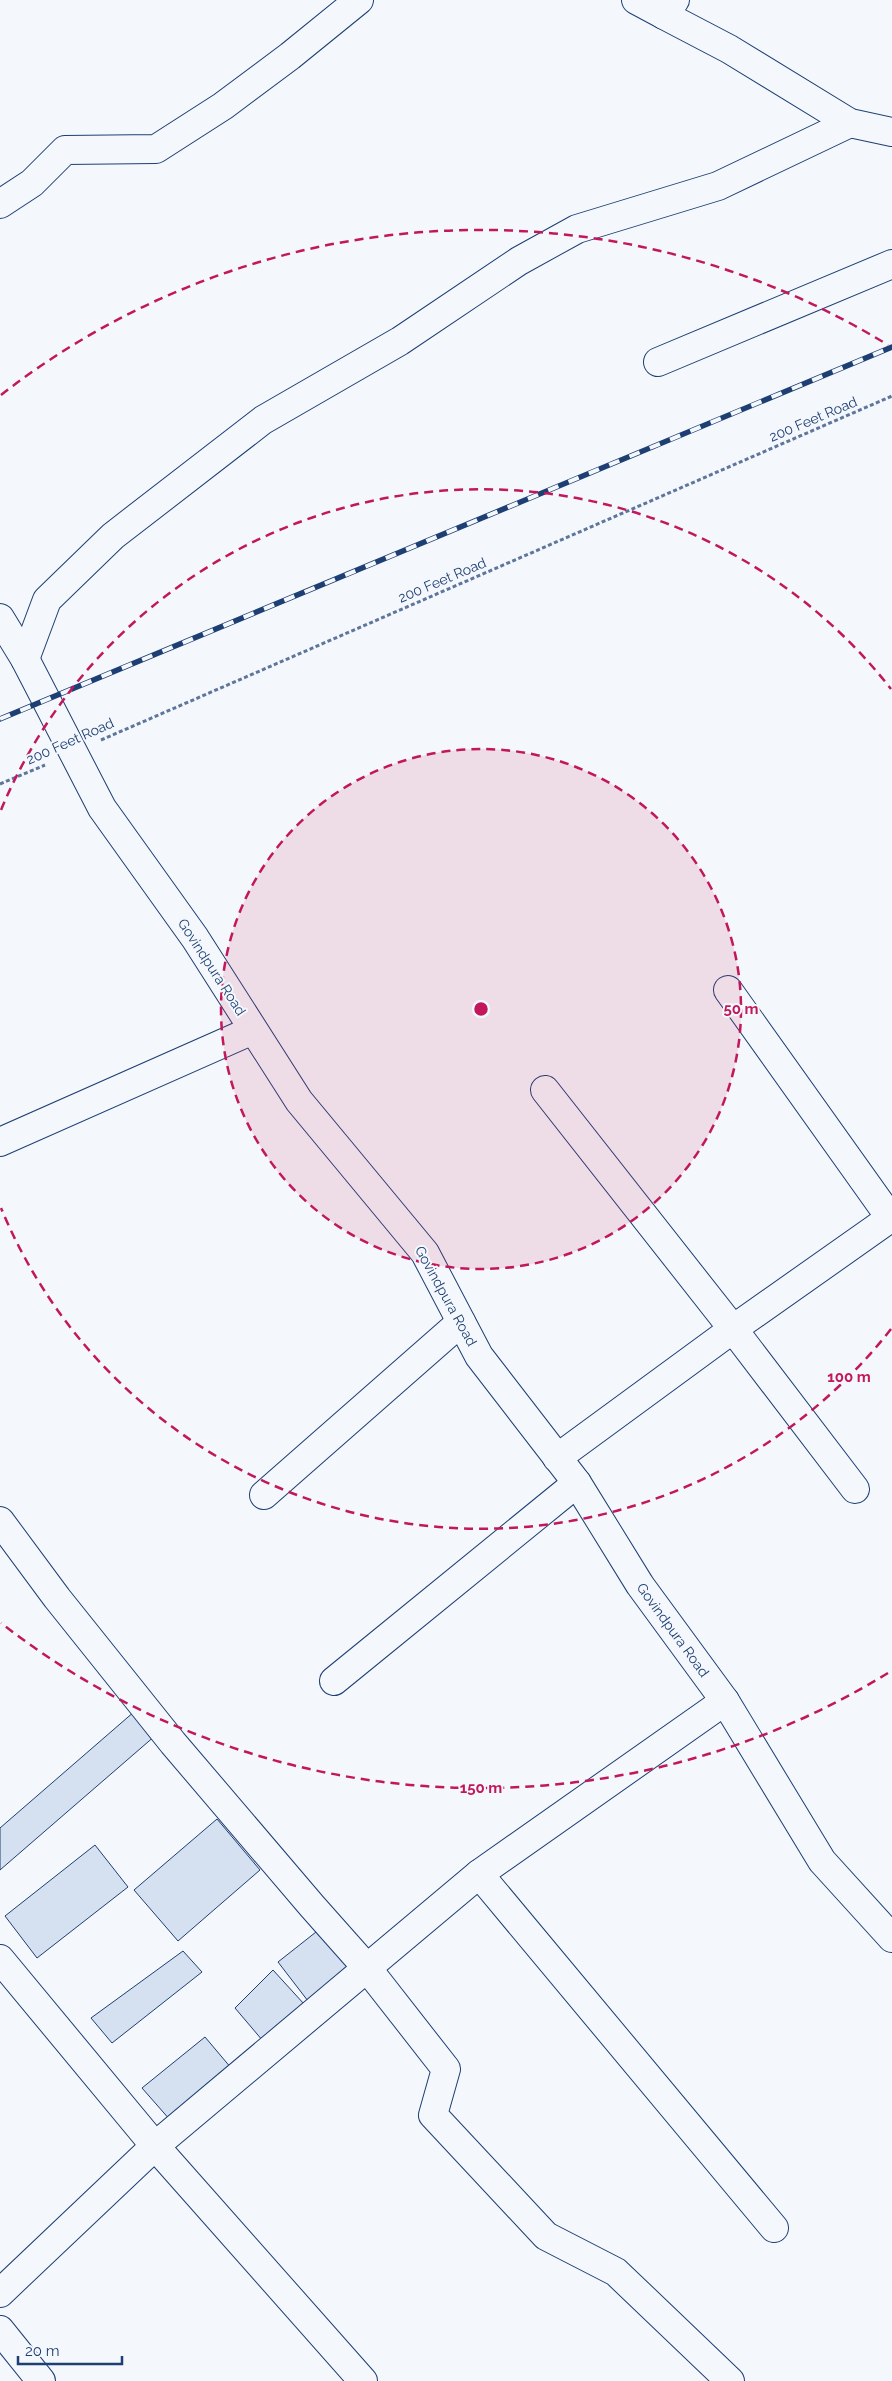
<svg xmlns="http://www.w3.org/2000/svg" width="892" height="2381" font-family="Raleway,sans-serif">
  <rect width="100%" height="100%" fill="#f4f7fb"/>
  <g fill="#d5e0f0" stroke="#1d3f73">
    <path d="M 135,1711 L 156,1735 L 0,1870 L 0,1828 Z"/>
    <path d="M 217,1819 L 260,1870 L 178,1941 L 134,1890 Z"/>
    <path d="M 95,1845 L 128,1887 L 37,1958 L 5,1916 Z"/>
    <path d="M 316,1932 L 350,1969 L 308,2001 L 278,1962 Z"/>
    <path d="M 183,1951 L 202,1972 L 112,2043 L 91,2018 Z"/>
    <path d="M 273,1970 L 304,2004 L 263,2041 L 235,2008 Z"/>
    <path d="M 205,2037 L 232,2069 L 171,2121 L 142,2088 Z"/>
  </g>
  <g fill="none" stroke-linecap="round" stroke-linejoin="round">
    <g stroke="#1d3f73" stroke-width="30">
      <g id="minor">
        <path d="M 636,0 L 664,15"/>
        <path d="M 675,0 L 664,15 L 729,49 L 850,123 L 892,132"/>
        <path d="M 0,204 L 32,183 L 65,150 L 156,149 L 223,106 L 290,56 L 359,0"/>
        <path d="M 658,362 L 892,264"/>
        <path d="M 25,659 L 47,600 L 113,536 L 263,420 L 400,341 L 519,261 L 577,229 L 718,186 L 850,123"/>
        <path d="M 728,990 L 892,1220"/>
        <path d="M 545,1090 L 733,1329 L 855,1489"/>
        <path d="M 0,1142 L 253,1030"/>
        <path d="M 557,1458 L 733,1329 L 892,1217"/>
        <path d="M 264,1495 L 461,1322"/>
        <path d="M 0,1521 L 57,1598 L 173,1743 L 312,1906 L 367,1968 L 446,2069 L 433,2115 L 546,2236 L 616,2272 L 730,2381"/>
        <path d="M 334,1681 L 577,1483"/>
        <path d="M 479,1874 L 774,2228"/>
        <path d="M 0,1959 L 155,2146 L 363,2381"/>
        <path d="M 0,2293 L 155,2146 L 479,1874 L 725,1701"/>
        <path d="M 0,2330 L 41,2381"/>
      </g>
    </g>
    <g stroke="#1d3f73" stroke-width="30">
      <path id="tertiary" d="M 0,618 L 25,659 L 102,808 L 195,938 L 299,1101 L 425,1253 L 479,1356 L 577,1483 L 640,1585 L 725,1701 L 822,1861 L 892,1938"/>
    </g>
    <g stroke="#5e769c" stroke-width="3" stroke-dasharray="4 2.5" stroke-linecap="butt">
      <path d="M 101,740 L 892,396"/>
      <path d="M 0,784 L 45,765"/>
    </g>
    <use href="#minor" stroke="#f4f7fb" stroke-width="28"/>
    <use href="#tertiary" stroke="#f4f7fb" stroke-width="28"/>
    <g stroke="#1d3f73" stroke-width="5.5">
      <path id="rail" d="M 0,719 L 892,347"/>
    </g>
    <use href="#rail" stroke="#f4f7fb" stroke-width="4" stroke-dasharray="11" stroke-linecap="butt"/>
  </g>
  <circle cx="481" cy="1009" r="260" fill="#c2185b" fill-opacity=".12"/>
  <g fill="none" stroke="#c2185b" stroke-width="2.5" stroke-dasharray="9 6">
    <circle cx="481" cy="1009" r="260"/>
    <path d="M891 1329A520 520 0 0 1 1 1208M1 810A520 520 0 0 1 891 689"/>
    <path d="M888 1673A779 779 0 0 1 1 1623M1 395A779 779 0 0 1 888 345"/>
  </g>
  <g text-anchor="middle" dominant-baseline="central" stroke-width="4" stroke-linejoin="round" paint-order="stroke">
    <g font-size="14" fill="#1d3f73" stroke="#f4f7fb">
      <text transform="translate(813 419) rotate(-23)">200 Feet Road</text>
      <text transform="translate(442 580) rotate(-23)">200 Feet Road</text>
      <text transform="translate(70 741) rotate(-24)">200 Feet Road</text>
      <text transform="translate(212 967) rotate(57)">Govindpura Road</text>
      <text transform="translate(446 1296) rotate(61)">Govindpura Road</text>
      <text transform="translate(673 1630) rotate(54)">Govindpura Road</text>
    </g>
  </g>
  <circle cx="481" cy="1009" r="8" fill="#c2185b" stroke="#f4f7fb" stroke-width="2.5"/>
  <g font-size="15" text-anchor="middle" font-weight="bold" fill="#c2185b" stroke="#f4f7fb" stroke-width="4" stroke-linejoin="round" paint-order="stroke">
    <text x="741" y="1014">50 m</text>
    <text x="849" y="1382">100 m</text>
    <text x="481" y="1793">150 m</text>
  </g>
  <path d="M18 2356v8h104v-8" fill="none" stroke="#1d3f73" stroke-width="2.5"/>
  <text x="25" y="2356" font-size="15" fill="#1d3f73" stroke="#f4f7fb" stroke-width="4" paint-order="stroke">20 m</text>
</svg>
